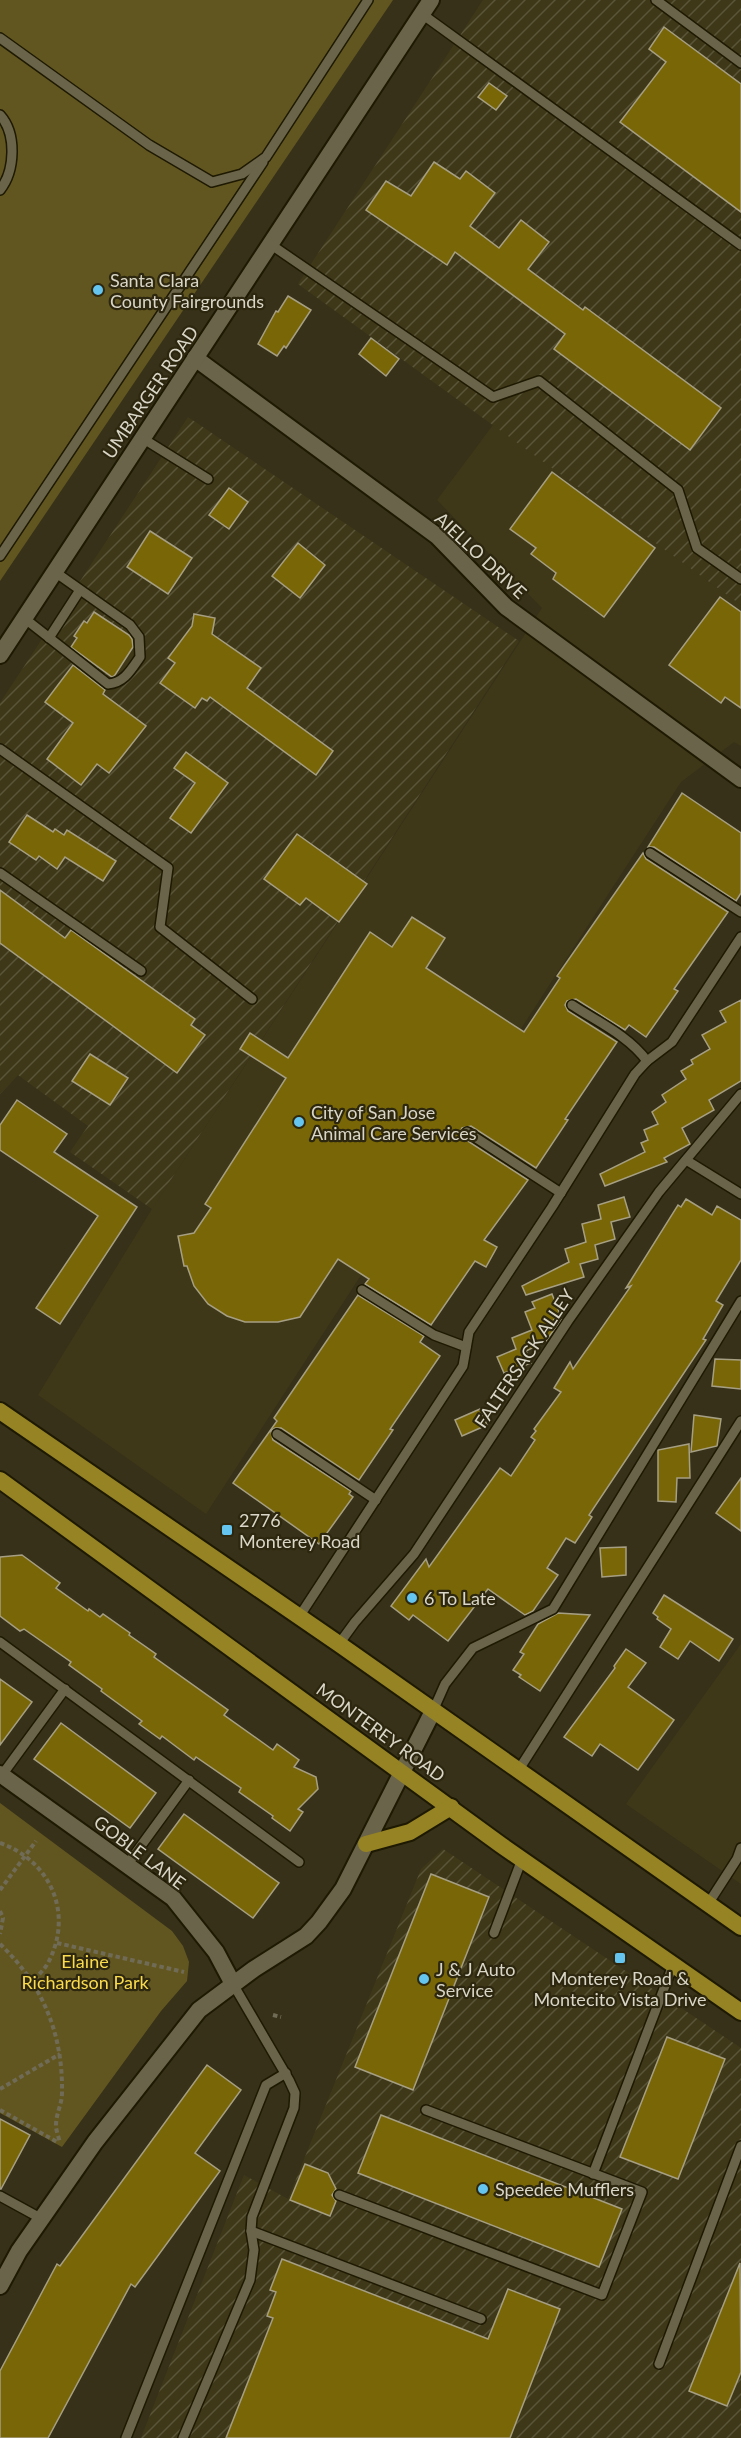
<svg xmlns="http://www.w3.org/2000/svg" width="741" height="2438" font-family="Lato,sans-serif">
  <defs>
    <pattern id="industrial-furrows" width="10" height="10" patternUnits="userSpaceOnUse" patternTransform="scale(1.5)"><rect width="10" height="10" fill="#3f3818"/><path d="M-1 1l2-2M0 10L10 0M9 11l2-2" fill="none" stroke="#5a5438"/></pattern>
  </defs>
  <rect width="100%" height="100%" fill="#373119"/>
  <g fill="#3f3818">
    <path d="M 493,425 L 741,605 L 741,746 L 734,742 L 681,782 L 206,1514 L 38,1395 L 152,1209 L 542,608 L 437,500 Z"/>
    <path d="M 741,1644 L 741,1884 L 626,1804 Z"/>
  </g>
  <g fill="url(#industrial-furrows)">
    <path d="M 483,0 L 741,0 L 741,605 L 298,284 Z"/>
    <path d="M 188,417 L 519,641 L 152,1209 L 70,1152 L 88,1126 L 18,1075 L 0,1094 L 0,703 Z"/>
    <path d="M 443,1849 L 741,2048 L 741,2438 L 141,2438 L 244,2175 L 288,2199 L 421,1869 Z"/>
  </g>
  <g fill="#625620">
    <path d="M 0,0 L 393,0 L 0,581 Z"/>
    <path d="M 0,1803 L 172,1931 L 183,1946 L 189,1962 L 187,1981 L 161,2011 L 62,2147 L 0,2113 Z"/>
  </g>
  <g fill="#786607" stroke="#a69f84" stroke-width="1.5">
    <path d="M 664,27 L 741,84 L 741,212 L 620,122 L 666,62 L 649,49 Z"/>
    <path d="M 489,83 L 507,96 L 496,110 L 478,97 Z"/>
    <path d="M 434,162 L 460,179 L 466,171 L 495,193 L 470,226 L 499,248 L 521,220 L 549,242 L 528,269 L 583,310 L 585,307 L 721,408 L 690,450 L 554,349 L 565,334 L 455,252 L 447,265 L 366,210 L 386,181 L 411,196 Z"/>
    <path d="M 288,296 L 311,310 L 286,348 L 284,346 L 277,356 L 258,344 L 276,311 L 278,312 Z"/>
    <path d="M 371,338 L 399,359 L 386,376 L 359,354 Z"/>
    <path d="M 552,472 L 655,548 L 604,617 L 553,579 L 556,573 L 531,554 L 536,548 L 510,529 Z"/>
    <path d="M 229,488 L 248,502 L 229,529 L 209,515 Z"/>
    <path d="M 150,531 L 192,558 L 168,594 L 127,567 Z"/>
    <path d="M 298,543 L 325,565 L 300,598 L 272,576 Z"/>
    <path d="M 720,597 L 741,612 L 741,708 L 725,697 L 721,703 L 669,665 Z"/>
    <path d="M 94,612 L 129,635 L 132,639 L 133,647 L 115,675 L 112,677 L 71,647 L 77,638 L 74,636 L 84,621 L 87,623 Z"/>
    <path d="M 194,614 L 215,618 L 212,634 L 261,668 L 247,688 L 333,751 L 316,775 L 210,697 L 207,701 L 202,698 L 195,708 L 160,683 L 175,663 L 168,658 L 192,626 Z"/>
    <path d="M 73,665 L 105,690 L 103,694 L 146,726 L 109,773 L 97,764 L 81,785 L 47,759 L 73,723 L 45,702 Z"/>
    <path d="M 186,752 L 228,783 L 191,833 L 170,818 L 195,783 L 174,768 Z"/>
    <path d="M 682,793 L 741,833 L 741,893 L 736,901 L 654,847 L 648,847 Z"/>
    <path d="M 27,815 L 53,832 L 55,829 L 64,835 L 67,830 L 116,861 L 103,881 L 65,857 L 57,869 L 39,856 L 36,860 L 9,842 Z"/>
    <path d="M 297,834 L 367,884 L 339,922 L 306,898 L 300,905 L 264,879 Z"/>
    <path d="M 643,853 L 646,859 L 728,912 L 674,989 L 678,991 L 646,1037 L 629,1025 L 625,1030 L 576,999 L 567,1001 L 565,1005 L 568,1011 L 617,1042 L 565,1119 L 568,1120 L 536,1168 L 471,1126 L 462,1128 L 460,1132 L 463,1138 L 528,1180 L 484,1240 L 497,1247 L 486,1267 L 475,1261 L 431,1325 L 365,1284 L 369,1279 L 338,1259 L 300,1317 L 278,1322 L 245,1322 L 227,1316 L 208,1304 L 194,1286 L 187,1266 L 184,1266 L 178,1236 L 194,1233 L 211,1208 L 205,1204 L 286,1078 L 240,1049 L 250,1033 L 288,1058 L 370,932 L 392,947 L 412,917 L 445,938 L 426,968 L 524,1032 L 560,978 L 557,976 Z"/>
    <path d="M 0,890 L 65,938 L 71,930 L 195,1019 L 191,1025 L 205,1035 L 177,1073 L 0,943 Z"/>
    <path d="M 741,1000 L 741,1081 L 709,1100 L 714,1110 L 682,1128 L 690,1144 L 664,1158 L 667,1162 L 605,1186 L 600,1174 L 645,1152 L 641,1143 L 648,1140 L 644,1130 L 658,1124 L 652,1112 L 666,1102 L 662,1095 L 686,1079 L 681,1071 L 693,1064 L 691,1060 L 710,1049 L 702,1035 L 726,1022 L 720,1011 Z"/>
    <path d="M 90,1054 L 128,1078 L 110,1105 L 72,1081 Z"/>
    <path d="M 17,1100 L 67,1134 L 54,1152 L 137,1207 L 60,1324 L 36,1308 L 98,1216 L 0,1150 L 0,1125 Z"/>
    <path d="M 624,1197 L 630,1217 L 611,1222 L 615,1239 L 595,1245 L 598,1259 L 580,1264 L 584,1277 L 526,1295 L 522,1286 L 569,1262 L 565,1249 L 586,1242 L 582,1224 L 601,1219 L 598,1205 Z"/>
    <path d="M 686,1199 L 712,1215 L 717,1206 L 741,1220 L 741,1260 L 716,1301 L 723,1305 L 703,1339 L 706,1340 L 589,1515 L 592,1517 L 575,1543 L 566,1538 L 547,1568 L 558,1575 L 533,1611 L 525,1615 L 488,1589 L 448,1641 L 413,1615 L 409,1620 L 391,1606 L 426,1559 L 429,1567 L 500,1468 L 511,1476 L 535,1440 L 531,1437 L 536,1431 L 534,1429 L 561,1392 L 554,1388 L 570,1362 L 573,1369 L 631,1286 L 626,1288 L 678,1205 L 681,1207 Z"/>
    <path d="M 552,1294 L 561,1317 L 553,1320 L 561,1320 L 546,1341 L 526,1351 L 531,1363 L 504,1373 L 497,1357 L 516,1349 L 512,1338 L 532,1330 L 525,1312 L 535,1308 L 532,1302 Z"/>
    <path d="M 358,1295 L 424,1336 L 420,1342 L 440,1356 L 390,1429 L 393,1430 L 359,1480 L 281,1428 L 275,1428 L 271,1431 L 273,1440 L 351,1491 L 349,1494 L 353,1497 L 319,1544 L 233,1483 L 277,1421 L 274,1418 Z"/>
    <path d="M 715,1359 L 741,1360 L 741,1389 L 712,1386 Z"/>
    <path d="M 480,1409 L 487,1425 L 462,1436 L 455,1420 Z"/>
    <path d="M 694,1415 L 721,1419 L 717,1446 L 691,1452 Z"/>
    <path d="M 689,1444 L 690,1478 L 677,1478 L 676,1502 L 658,1501 L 658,1450 Z"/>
    <path d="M 741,1478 L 741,1531 L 716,1513 Z"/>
    <path d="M 626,1547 L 626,1575 L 602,1577 L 600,1548 Z"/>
    <path d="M 22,1555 L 60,1583 L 56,1588 L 88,1611 L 89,1609 L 100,1617 L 103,1614 L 130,1633 L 129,1635 L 156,1654 L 154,1657 L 228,1710 L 224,1715 L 273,1750 L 277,1744 L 299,1760 L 294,1767 L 316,1777 L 318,1789 L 298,1809 L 303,1812 L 290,1831 L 272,1818 L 273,1816 L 239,1792 L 241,1788 L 196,1757 L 194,1760 L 162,1736 L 160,1739 L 139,1724 L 142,1721 L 101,1691 L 102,1689 L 69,1665 L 71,1662 L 24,1629 L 20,1631 L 0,1616 L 0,1557 Z"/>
    <path d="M 664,1595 L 733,1639 L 719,1661 L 690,1641 L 678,1659 L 660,1647 L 671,1629 L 657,1619 L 658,1617 L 653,1613 Z"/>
    <path d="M 558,1613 L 590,1615 L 540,1691 L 519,1677 L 521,1675 L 513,1670 L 524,1654 L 520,1652 L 538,1624 Z"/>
    <path d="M 626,1649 L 646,1663 L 628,1687 L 674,1720 L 638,1770 L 600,1744 L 592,1756 L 564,1737 L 615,1668 L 614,1666 Z"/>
    <path d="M 0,1679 L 32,1702 L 0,1745 Z"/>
    <path d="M 61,1723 L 156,1793 L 130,1828 L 34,1759 Z"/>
    <path d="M 184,1814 L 279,1883 L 253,1918 L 158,1849 Z"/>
    <path d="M 431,1874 L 489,1897 L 413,2090 L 355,2067 Z"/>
    <path d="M 667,2037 L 725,2059 L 678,2179 L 620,2157 Z"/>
    <path d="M 207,2065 L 241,2090 L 195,2153 L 220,2171 L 135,2287 L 131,2284 L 48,2438 L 0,2438 L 0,2371 L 57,2264 L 60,2266 Z"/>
    <path d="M 381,2115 L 622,2209 L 599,2267 L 358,2173 Z"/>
    <path d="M 0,2119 L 30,2135 L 1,2189 L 0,2189 Z"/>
    <path d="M 305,2164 L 328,2173 L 336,2189 L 332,2195 L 336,2201 L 330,2216 L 290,2200 Z"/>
    <path d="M 282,2259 L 488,2339 L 508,2289 L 560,2309 L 510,2438 L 226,2438 L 273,2318 L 267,2316 L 276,2292 L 270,2290 Z"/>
    <path d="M 740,2263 L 741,2372 L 727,2406 L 689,2391 Z"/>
  </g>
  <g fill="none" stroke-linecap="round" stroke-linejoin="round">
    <g stroke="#1e1902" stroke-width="12">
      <g id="service">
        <path d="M 656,0 L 741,63"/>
        <path d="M 422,14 L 741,245"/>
        <path d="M 0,38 L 149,145 L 212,182 L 242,174 L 266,157 L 368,0"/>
        <path d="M 0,115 C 17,134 15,171 0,190"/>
        <path d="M 270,244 L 493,397 L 539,381 L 678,490 L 697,548 L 741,579"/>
        <path d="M 142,438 L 208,479"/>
        <path d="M 0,556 L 263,162"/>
        <path d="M 24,618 L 108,684 C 124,683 131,670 140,657 L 139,637 L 130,625 L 55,572"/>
        <path d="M 49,638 L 80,590"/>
        <path d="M 0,749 L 168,868 L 160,927 L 252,999"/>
        <path d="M 650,853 L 741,912"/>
        <path d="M 0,873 L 141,971"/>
        <path d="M 572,1005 C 598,1022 629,1036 647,1061"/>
        <path d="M 467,1132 L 561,1193"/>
        <path d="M 686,1160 L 741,1194"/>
        <path d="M 362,1290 L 434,1335 L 466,1347"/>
        <path d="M 277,1434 L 376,1500"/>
        <path d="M 299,1617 L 463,1366 L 469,1332 L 552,1207 L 635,1074 L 647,1061 L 672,1042 L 741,937"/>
        <path d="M 0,1642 L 299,1862"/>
        <path d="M 339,1644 L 355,1622 L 414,1554 L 568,1321 L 659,1192 L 741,1094"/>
        <path d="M 433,1711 L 445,1684 L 473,1648 L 553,1609 L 741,1301"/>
        <path d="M 518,1771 L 741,1421"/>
        <path d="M 2,1775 L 65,1689"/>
        <path d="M 127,1865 L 189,1780"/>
        <path d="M 708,1904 L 737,1859 L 741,1848"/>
        <path d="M 494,1933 L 522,1859"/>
        <path d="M 593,2174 L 673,1965"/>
        <path d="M 339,2195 L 602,2295 L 642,2192 L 426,2110"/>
        <path d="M 0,2196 L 42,2219"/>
        <path d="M 251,2231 L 481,2319"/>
        <path d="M 659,2364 L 741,2146"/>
        <path d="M 126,2438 L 266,2085 L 286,2073"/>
        <path d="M 183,2438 L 250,2280 L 254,2250 L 251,2231 L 252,2217 L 294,2108 L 295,2093 L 289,2080 L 233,1984"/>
      </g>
    </g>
    <g stroke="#1e1902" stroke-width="20">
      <g id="minor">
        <path d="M 195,358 L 437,536 L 506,607 L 741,779"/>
        <path d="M 0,1774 L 173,1898 L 216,1952 L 233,1984"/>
        <path d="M 0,2286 L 19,2251 L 95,2142 L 199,2010 L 254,1969 L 306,1936 L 319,1922 L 343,1889 L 433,1711"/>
      </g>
    </g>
    <g stroke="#1e1902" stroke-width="20">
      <path id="tertiary" d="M 0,655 L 431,0"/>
    </g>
    <g stroke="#1e1902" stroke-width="20">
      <g id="primary">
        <path d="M 0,1411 L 339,1644 L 741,1927"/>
        <path d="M 0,1480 L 501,1845 L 741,2012"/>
        <path d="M 366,1844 L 410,1832 L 451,1807"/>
      </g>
    </g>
    <g stroke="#706b56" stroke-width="4" stroke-dasharray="4.5 3" stroke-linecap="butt">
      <path d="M 0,1843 C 51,1861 74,1914 48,1963 C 44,1970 38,1975 33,1981"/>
      <path d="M 0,1890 L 36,1841"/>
      <path d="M 0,1911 L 3,1918 L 0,1934"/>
      <path d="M 57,1943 L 184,1972"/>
      <path d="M 0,1944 C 43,1985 63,2034 62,2093 C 62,2104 56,2114 56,2125 C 56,2131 59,2138 60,2143"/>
      <path d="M 273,2015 L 281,2017"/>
      <path d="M 0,2089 L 60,2054"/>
      <path d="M 0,2110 L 59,2143"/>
    </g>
    <use href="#service" stroke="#6a644a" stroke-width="9"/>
    <use href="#minor" stroke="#6a644a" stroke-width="16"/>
    <use href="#tertiary" stroke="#6a644a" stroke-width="16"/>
    <use href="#primary" stroke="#958324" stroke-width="16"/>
  </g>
  <g fill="#65c5ee" stroke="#2d270f" stroke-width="2">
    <circle cx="98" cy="290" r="6"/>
    <circle cx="299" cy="1122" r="6"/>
    <rect x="221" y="1524" width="12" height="12" rx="3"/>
    <circle cx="412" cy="1598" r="6"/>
    <rect x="614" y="1952" width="12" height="12" rx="3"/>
    <circle cx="424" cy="1979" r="6"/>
    <circle cx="483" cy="2189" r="6"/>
  </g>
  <g text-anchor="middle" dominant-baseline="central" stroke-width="4.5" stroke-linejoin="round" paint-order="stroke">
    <g font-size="18" fill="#d9d6c7" stroke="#2d270f" text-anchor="start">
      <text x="110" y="280">Santa Clara<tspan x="110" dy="21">County Fairgrounds</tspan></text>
      <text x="311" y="1112">City of San Jose<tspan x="311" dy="21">Animal Care Services</tspan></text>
      <text x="239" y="1520">2776<tspan x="239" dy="21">Monterey Road</tspan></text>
      <text x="424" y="1598">6 To Late</text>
      <text x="436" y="1969">J &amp; J Auto<tspan x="436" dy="21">Service</tspan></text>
      <text x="620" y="1978" text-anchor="middle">Monterey Road &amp;<tspan x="620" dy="21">Montecito Vista Drive</tspan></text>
      <text x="495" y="2189">Speedee Mufflers</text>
    </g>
    <g font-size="18" fill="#d9d6c7" stroke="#2d270f">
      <text transform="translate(150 392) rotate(-56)">UMBARGER ROAD</text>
      <text transform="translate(481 555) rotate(43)">AIELLO DRIVE</text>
      <text transform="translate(524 1358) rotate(-56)">FALTERSACK ALLEY</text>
      <text transform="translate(381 1732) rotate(36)">MONTEREY ROAD</text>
      <text transform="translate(140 1852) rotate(37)">GOBLE LANE</text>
    </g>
    <g font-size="18" fill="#fadb4c" stroke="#2d270f">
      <text x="85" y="1961">Elaine<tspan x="85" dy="21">Richardson Park</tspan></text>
    </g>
  </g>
</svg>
